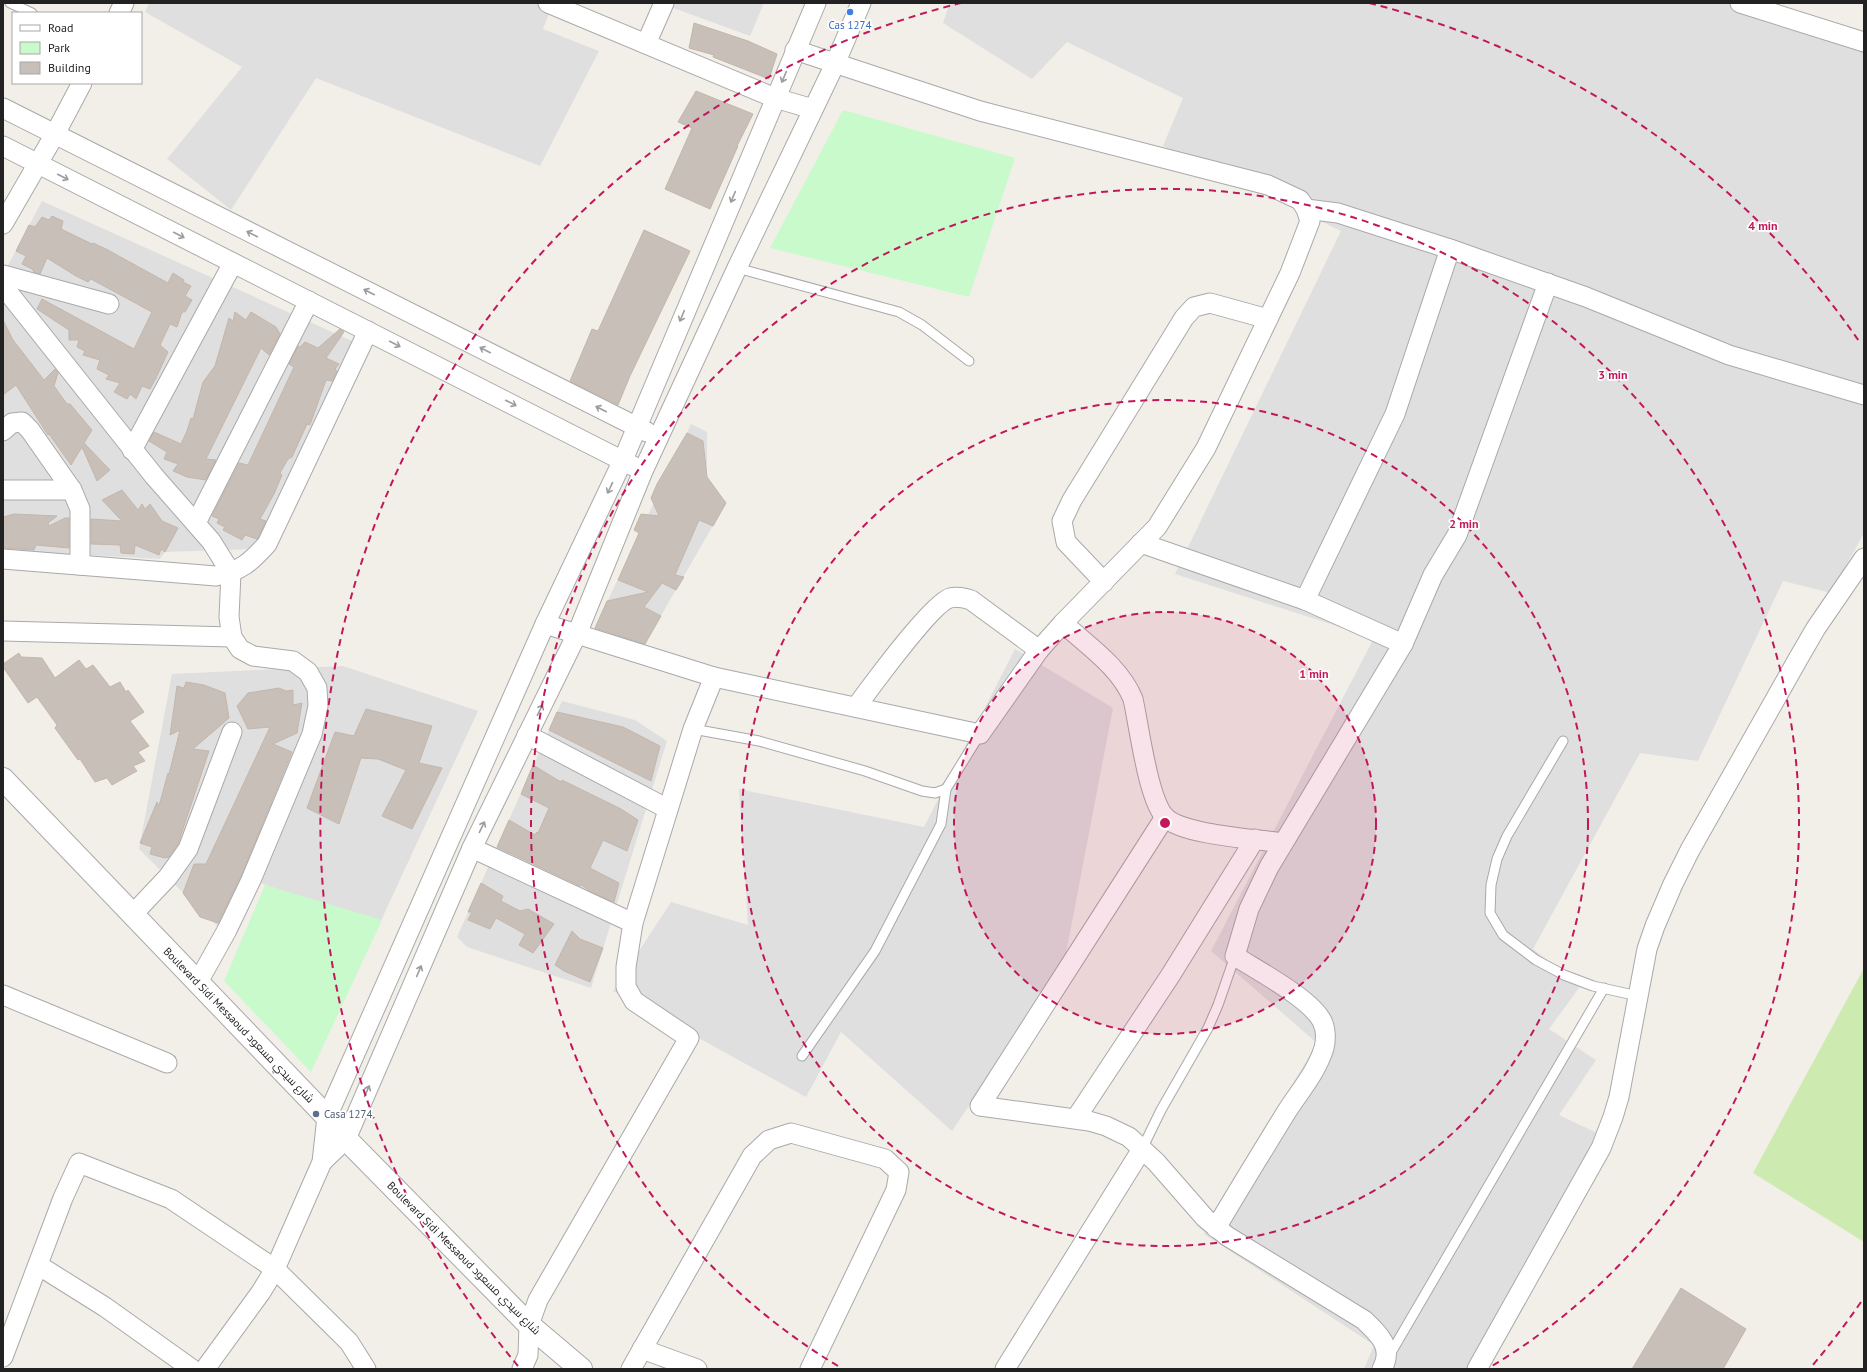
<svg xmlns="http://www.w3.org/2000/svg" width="1867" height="1372" font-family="'PT Sans',Cairo,sans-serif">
  <rect width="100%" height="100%" fill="#f2efe9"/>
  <g fill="#e0dfdf">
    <path d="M 149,3 L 553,3 L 543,29 L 599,51 L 540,166 L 316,78 L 231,210 L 167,159 L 242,67 L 145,12 Z"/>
    <path d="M 660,3 L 764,3 L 750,36 Z"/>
    <path d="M 950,3 L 1753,3 L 1864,41 L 1864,533 L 1831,593 L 1783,581 L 1698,761 L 1640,753 L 1533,949 L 1581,985 L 1549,1029 L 1596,1060 L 1559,1115 L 1599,1134 L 1472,1369 L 1364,1369 L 1374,1345 L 1204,1234 L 1317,1043 L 1211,951 L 1374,638 L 1175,574 L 1341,231 L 1163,146 L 1183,98 L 1067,42 L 1032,79 L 943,23 Z"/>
    <path d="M 42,201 L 361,345 L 253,549 L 165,552 L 160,559 L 3,550 L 3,275 Z"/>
    <path d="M 691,424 L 707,432 L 707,477 L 726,503 L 644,645 L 593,632 Z"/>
    <path d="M 1015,649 L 1113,708 L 1064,964 L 952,1131 L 841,1032 L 806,1097 L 613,991 L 671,902 L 748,925 L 739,789 L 924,827 Z"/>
    <path d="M 343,666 L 478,711 L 379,925 L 252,880 L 225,934 L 139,849 L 172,674 Z"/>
    <path d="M 562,701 L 635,720 L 667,741 L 591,988 L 467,947 L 457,937 Z"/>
  </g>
  <path fill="#cdebb0" d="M 1864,968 L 1864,1242 L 1753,1173 Z"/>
  <g fill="#c8facc">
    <path d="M 843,110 L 1015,158 L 969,297 L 770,248 Z"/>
    <path d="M 265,885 L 382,920 L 311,1072 L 224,981 Z"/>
  </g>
  <g fill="#c7bfb8" stroke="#c4b6ab">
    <path d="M 694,23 L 748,41 L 777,54 L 769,79 L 713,57 L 714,55 L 689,48 Z"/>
    <path d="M 696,91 L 753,114 L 737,146 L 738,146 L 710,209 L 665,189 L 692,128 L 678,122 Z"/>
    <path d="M 52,216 L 63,221 L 61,229 L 92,244 L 93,243 L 106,249 L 168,283 L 173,273 L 184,280 L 183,282 L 191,286 L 185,296 L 192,300 L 185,312 L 182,312 L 177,327 L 170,324 L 160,345 L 168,352 L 156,378 L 150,389 L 142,386 L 136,399 L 130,394 L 127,399 L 114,392 L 120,383 L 106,379 L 109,375 L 97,369 L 100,360 L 83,355 L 85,351 L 77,347 L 79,340 L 69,340 L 69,330 L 37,309 L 42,299 L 134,349 L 152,312 L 91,279 L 88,282 L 76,276 L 47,258 L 40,274 L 34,272 L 32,269 L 22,264 L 26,256 L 16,251 L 29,225 L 35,227 L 42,217 L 49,220 Z"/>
    <path d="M 644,230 L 690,251 L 630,376 L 618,405 L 570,381 L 592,329 L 598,331 Z"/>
    <path d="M 235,312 L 246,320 L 251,312 L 276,327 L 280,334 L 269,355 L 261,348 L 206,459 L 216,460 L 206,480 L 187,477 L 173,471 L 178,464 L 164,459 L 167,452 L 149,441 L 154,432 L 181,444 L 187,431 L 191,418 L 193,419 L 203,382 L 215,366 L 229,318 L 233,321 Z"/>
    <path d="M 3,320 L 13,340 L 44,380 L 55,369 L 58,373 L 54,386 L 67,404 L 70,404 L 92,430 L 84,443 L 110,470 L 97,481 L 82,447 L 71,465 L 49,434 L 48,435 L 16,385 L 3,395 Z"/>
    <path d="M 340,329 L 344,332 L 326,358 L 339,364 L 335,369 L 337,371 L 332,381 L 326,380 L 310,425 L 307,424 L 292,457 L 288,459 L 280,473 L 282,475 L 274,494 L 260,519 L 266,521 L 258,538 L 257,539 L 245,535 L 242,540 L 223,530 L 225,527 L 217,523 L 219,519 L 212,516 L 239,463 L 248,465 L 294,367 L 289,364 L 298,346 L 300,347 L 305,342 L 318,348 Z"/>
    <path d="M 687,433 L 703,441 L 707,477 L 726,503 L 713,526 L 699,520 L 675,575 L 684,577 L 676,590 L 662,583 L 644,607 L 661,616 L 645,644 L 595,628 L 607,601 L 648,592 L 618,580 L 639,533 L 634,530 L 641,514 L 659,516 L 651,498 L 657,484 Z"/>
    <path d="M 122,490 L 138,510 L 142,504 L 145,509 L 150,504 L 162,521 L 178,528 L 165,552 L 161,549 L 159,555 L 135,545 L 134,554 L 121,553 L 120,545 L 91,544 L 91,519 L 122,521 L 102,500 Z"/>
    <path d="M 14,514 L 57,516 L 48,523 L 49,526 L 65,518 L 69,518 L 69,548 L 36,545 L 34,550 L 3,548 L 3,517 Z"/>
    <path d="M 19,653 L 21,657 L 42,658 L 55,678 L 79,660 L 86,669 L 93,665 L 110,687 L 120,682 L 126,692 L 128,690 L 144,712 L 130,721 L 149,746 L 138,752 L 145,761 L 133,766 L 137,771 L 112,785 L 107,778 L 95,782 L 80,759 L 78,760 L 55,728 L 57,725 L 37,697 L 28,703 L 3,667 L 3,664 Z"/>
    <path d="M 186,682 L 204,685 L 225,693 L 229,718 L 193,749 L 209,751 L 178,844 L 169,857 L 165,858 L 150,854 L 152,847 L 140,843 L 157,802 L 159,806 L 168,773 L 169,774 L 180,730 L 170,735 L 177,686 L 184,688 Z"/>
    <path d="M 279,688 L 286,691 L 293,690 L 293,705 L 302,703 L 297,733 L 273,744 L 292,752 L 241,876 L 218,923 L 200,917 L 183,893 L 194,864 L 206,864 L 270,727 L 248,729 L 237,706 L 248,693 Z"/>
    <path d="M 366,709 L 432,726 L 419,763 L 442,768 L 412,829 L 382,816 L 406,770 L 378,759 L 361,758 L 339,824 L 307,808 L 335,732 L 354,736 Z"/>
    <path d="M 557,712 L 623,727 L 660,746 L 651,781 L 549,730 Z"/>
    <path d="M 533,765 L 561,782 L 562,780 L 621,809 L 638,820 L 627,851 L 603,840 L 590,868 L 619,883 L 614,902 L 591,892 L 581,885 L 580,886 L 497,847 L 509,820 L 535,835 L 537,832 L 538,833 L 549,808 L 521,794 Z"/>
    <path d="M 481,883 L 503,896 L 501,901 L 520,911 L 528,909 L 554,924 L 533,953 L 519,945 L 525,934 L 496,918 L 490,929 L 468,920 L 472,912 L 468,912 Z"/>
    <path d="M 572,931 L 580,939 L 603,948 L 590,982 L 564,971 L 555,965 Z"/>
    <path d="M 1681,1288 L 1746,1329 L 1723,1369 L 1632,1369 Z"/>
  </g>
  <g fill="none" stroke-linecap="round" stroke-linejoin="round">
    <g stroke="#a9a9a9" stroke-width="11">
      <g id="service">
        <path d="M 10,3 L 32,13"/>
        <path d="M 737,268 L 899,312 L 922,325 L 969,361"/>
        <path d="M 693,729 L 759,741 L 865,771 L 922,791 L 935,793 L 946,789 L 980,734"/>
        <path d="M 1563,741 L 1507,836 L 1497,859 L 1491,885 L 1490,913 L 1503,935 L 1536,960 L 1564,975 L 1593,986 L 1638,996"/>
        <path d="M 802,1056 L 875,951 L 941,824 L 946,789"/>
        <path d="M 1142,1149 L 1161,1110 L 1208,1028 L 1218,1005 L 1235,956"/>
        <path d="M 1389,1356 L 1604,988"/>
      </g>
    </g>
    <g stroke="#a9a9a9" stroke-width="21">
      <g id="minor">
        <path d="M 548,3 L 775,98 L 813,109"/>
        <path d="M 1740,3 L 1864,42"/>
        <path d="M 119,13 L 124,3"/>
        <path d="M 646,44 L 664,3"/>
        <path d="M 3,108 L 647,432"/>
        <path d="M 3,146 L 633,466"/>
        <path d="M 1306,209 L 1338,213 L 1450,249 L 1586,297 L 1729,355 L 1864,395"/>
        <path d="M 3,224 L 55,134 L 82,83"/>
        <path d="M 3,275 L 109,304"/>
        <path d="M 3,286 L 154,476 L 211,541 L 231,573 L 229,617 L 232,637 L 240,649 L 253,656 L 293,661 L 308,672 L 317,688 L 318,706 L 312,734 L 251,880 L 227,930 L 198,982"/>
        <path d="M 3,431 L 12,423 L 22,422 L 30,430 L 72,490 L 80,509 L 80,565"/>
        <path d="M 132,450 L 233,263"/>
        <path d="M 3,490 L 72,490"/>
        <path d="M 196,523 L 309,301"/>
        <path d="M 1141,543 L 1305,600 L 1403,644"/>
        <path d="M 3,559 L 216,576 C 241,571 251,562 267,544 L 368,331"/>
        <path d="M 1104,582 L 1066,542 L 1062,521 L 1072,500 L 1184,318 L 1194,307 L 1210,303 L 1268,319"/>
        <path d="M 1305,600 L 1395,414 L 1450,249"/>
        <path d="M 1063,623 C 1088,646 1120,667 1133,699 C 1139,725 1148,801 1166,818 C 1184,835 1257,839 1283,843"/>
        <path d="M 545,624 L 714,677 L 980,734 L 1039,650 L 1063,623 L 1157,527 L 1206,448 L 1290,273 L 1310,221 L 1306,209 L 1300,200 L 1268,185 L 980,111 L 795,50"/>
        <path d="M 3,631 L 232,637"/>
        <path d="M 856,707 C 870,688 932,603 950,598 C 957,596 964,598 971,600 L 1039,650"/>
        <path d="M 527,735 L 668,809"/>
        <path d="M 1165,817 L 980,1106 L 1089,1121 L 1106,1126 L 1129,1137 L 1156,1162 L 1205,1218 L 1227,1236 L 1364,1320 C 1379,1334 1394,1348 1382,1369"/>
        <path d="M 472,848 L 633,923"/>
        <path d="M 133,914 L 168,877 L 188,849 L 232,732"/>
        <path d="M 3,995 L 167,1063"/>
        <path d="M 1076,1118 L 1170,976 L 1255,839"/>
        <path d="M 322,1162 L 346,1139 L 472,848 L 577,634 L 643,471 L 737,268 L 835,64 L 861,3"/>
        <path d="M 1216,1228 C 1239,1189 1263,1150 1287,1111 C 1300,1091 1317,1071 1324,1048 C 1326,1040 1326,1029 1322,1021 C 1310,998 1258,971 1235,956 L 1249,909 L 1269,867 L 1403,644 L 1433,575 L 1457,535 L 1548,283"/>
        <path d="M 38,1265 L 105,1307 L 192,1369"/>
        <path d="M 642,1349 L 697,1369"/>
        <path d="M 3,1357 L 63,1198 L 79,1163 L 171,1199 L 275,1269 L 349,1342 L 366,1369"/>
        <path d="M 205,1369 L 261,1292 L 275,1269 L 322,1162 L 327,1117 L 545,624 L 623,460 L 816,3"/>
        <path d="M 522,1369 L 528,1355 L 529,1325 L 538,1300 L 689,1038 L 634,1001 L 626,987 L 626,967 L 633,923 L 693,729 L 714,677"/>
        <path d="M 631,1369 L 752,1156 L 769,1140 L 791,1133 L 885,1159 L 899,1172 L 896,1190 L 810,1369"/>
        <path d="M 1005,1369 L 1142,1149"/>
        <path d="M 1477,1369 L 1601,1148 L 1613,1117 L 1619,1097 L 1647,949 L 1655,926 L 1673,884 L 1690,850 L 1798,659 L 1816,628 L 1864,558"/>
      </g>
    </g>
    <g stroke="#a9a9a9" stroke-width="24">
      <path id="tertiary" d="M 3,779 L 327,1117 L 346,1139 L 529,1325 L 581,1369"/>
    </g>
    <use href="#service" stroke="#fff" stroke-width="9"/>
    <use href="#minor" stroke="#fff" stroke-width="19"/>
    <use href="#tertiary" stroke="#fff" stroke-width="22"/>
  </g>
  <defs><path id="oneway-shaft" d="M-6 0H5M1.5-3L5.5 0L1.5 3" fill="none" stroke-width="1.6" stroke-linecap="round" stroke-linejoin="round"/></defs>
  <g stroke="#9c9c9c">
    <use href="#oneway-shaft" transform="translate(784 77) rotate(113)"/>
    <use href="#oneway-shaft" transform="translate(63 177) rotate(27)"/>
    <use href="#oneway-shaft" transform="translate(733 197) rotate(113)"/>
    <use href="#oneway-shaft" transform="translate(252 234) rotate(-153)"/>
    <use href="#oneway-shaft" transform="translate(179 235) rotate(27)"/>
    <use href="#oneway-shaft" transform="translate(369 292) rotate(-153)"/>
    <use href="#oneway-shaft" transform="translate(682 316) rotate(113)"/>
    <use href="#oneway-shaft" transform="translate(395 344) rotate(27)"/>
    <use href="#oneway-shaft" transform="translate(485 350) rotate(-153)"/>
    <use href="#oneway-shaft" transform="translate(511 403) rotate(27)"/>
    <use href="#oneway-shaft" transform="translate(601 409) rotate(-153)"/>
    <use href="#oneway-shaft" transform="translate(610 488) rotate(115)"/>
    <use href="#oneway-shaft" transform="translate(540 710) rotate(-64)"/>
    <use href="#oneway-shaft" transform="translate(482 827) rotate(-64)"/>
    <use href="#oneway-shaft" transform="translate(419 971) rotate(-67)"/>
    <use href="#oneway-shaft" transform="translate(367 1091) rotate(-67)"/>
  </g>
  <circle cx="1165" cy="823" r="211" fill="#c2185b" fill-opacity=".12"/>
  <g fill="none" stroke="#c2185b" stroke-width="2" stroke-dasharray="7 5">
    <circle cx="1165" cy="823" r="211"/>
    <circle cx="1165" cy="823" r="423"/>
    <path d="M838 1366A634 634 0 1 1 1492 1366"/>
    <path d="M1861 1302A845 845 0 0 1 1812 1366M518 1366A845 845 0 0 1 961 3M1369 3A845 845 0 0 1 1861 344"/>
  </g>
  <circle fill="#3f7fe0" stroke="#fff" stroke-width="1.5" cx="850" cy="12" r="4"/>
  <circle fill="#5c6f8a" stroke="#fff" stroke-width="1.5" cx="316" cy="1114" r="4"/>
  <g text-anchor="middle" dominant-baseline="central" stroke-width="3.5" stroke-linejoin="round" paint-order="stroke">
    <g font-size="11" fill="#366cbe" stroke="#fff">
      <text x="850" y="25">Cas 1274</text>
    </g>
    <g font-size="11" fill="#222" stroke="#fff">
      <text transform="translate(239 1025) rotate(46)">Boulevard Sidi Messaoud شارع سيدي مسعود</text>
      <text transform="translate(464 1258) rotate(45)">Boulevard Sidi Messaoud شارع سيدي مسعود</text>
    </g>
    <g font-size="11" fill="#4e5e75" stroke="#fff" text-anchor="start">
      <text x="324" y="1114">Casa 1274</text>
    </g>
  </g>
  <circle cx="1165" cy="823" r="6" fill="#c2185b" stroke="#fff" stroke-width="2"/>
  <g font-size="12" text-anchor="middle" font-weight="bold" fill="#c2185b" stroke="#fff" stroke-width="3.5" stroke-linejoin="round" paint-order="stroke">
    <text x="1763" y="230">4 min</text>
    <text x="1613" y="379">3 min</text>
    <text x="1464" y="528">2 min</text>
    <text x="1314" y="678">1 min</text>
  </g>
  <rect width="1867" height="1372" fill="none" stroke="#222222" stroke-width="8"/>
  <rect x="12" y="12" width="130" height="72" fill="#ffffff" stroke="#a7a7a7"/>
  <rect x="20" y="25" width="20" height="6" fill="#ffffff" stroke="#a7a7a7"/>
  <text x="48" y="32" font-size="12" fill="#222222">Road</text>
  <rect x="20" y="42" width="20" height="12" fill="#c8facc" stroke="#a7a7a7"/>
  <text x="48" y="52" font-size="12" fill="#222222">Park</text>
  <rect x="20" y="62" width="20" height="12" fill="#c7bfb8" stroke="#a7a7a7"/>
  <text x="48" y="72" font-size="12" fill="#222222">Building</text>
</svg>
